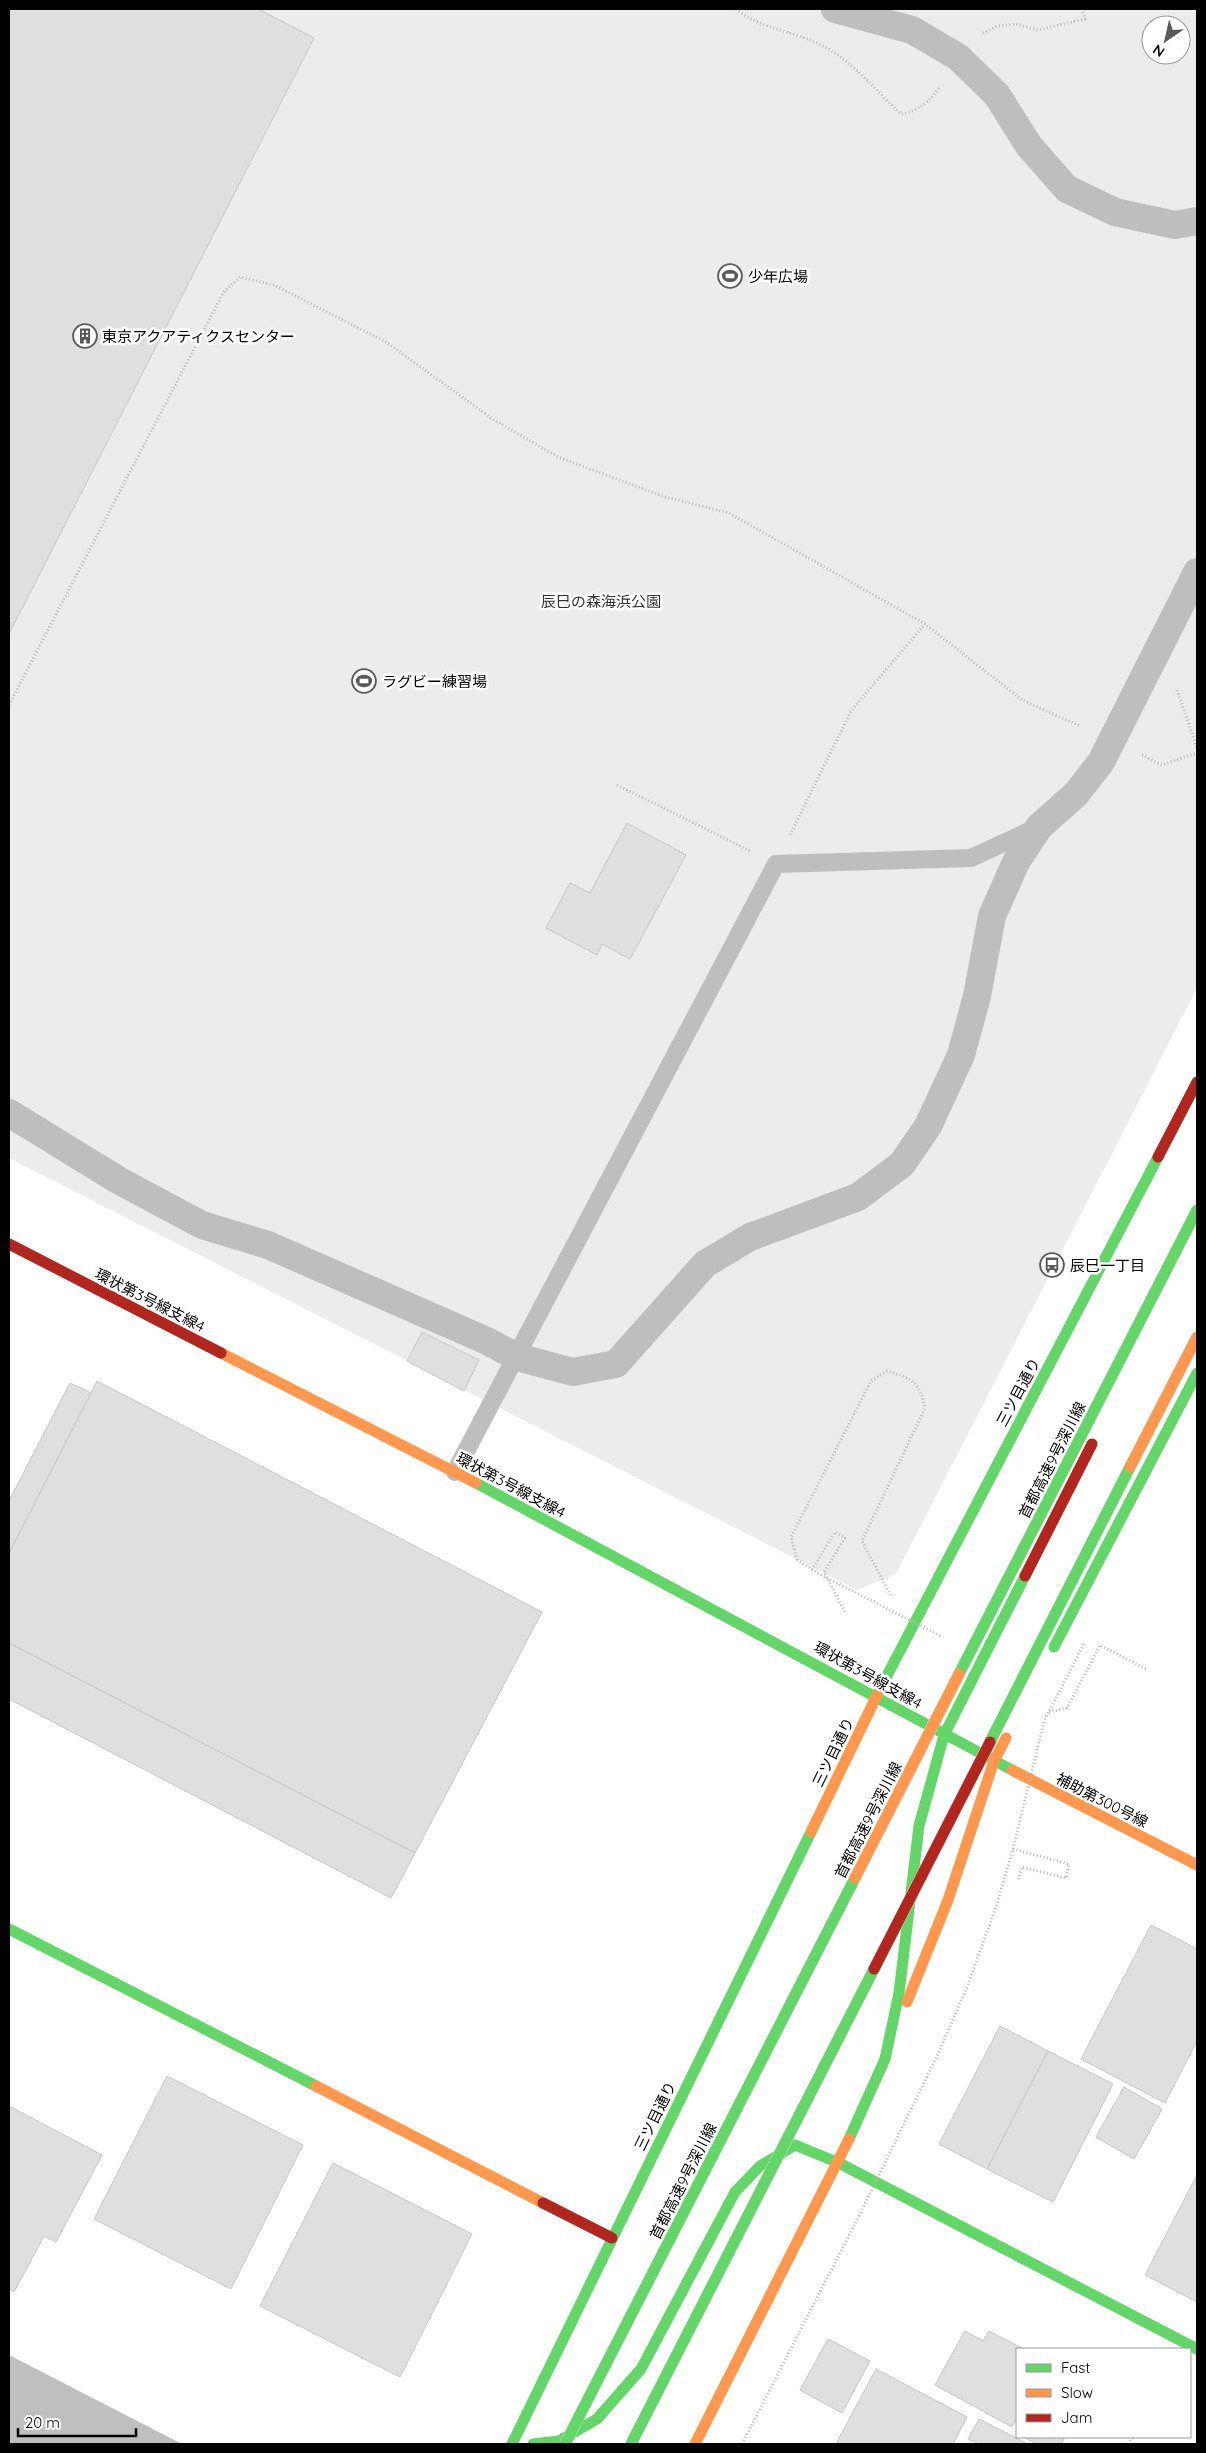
<svg xmlns="http://www.w3.org/2000/svg" width="1206" height="2453" font-family="Quicksand,'Noto Sans JP',sans-serif">
  <rect width="100%" height="100%" fill="#fff"/>
  <path fill="#ececec" fill-rule="evenodd" d="M 9,9 L 1197,9 L 1197,988 L 896,1574 L 857,1590 L 9,1158 ZM 1151,25 L 1181,25 L 1181,55 L 1151,55 Z"/>
  <path fill="#bfbfbf" d="M 9,2355 L 182,2444 L 9,2444 Z"/>
  <g fill="#dfdfdf" stroke="#c7c7c7">
    <path d="M 9,9 L 258,9 L 314,38 L 9,634 Z"/>
    <path d="M 627,823 L 686,855 L 630,959 L 602,944 L 597,955 L 546,928 L 570,883 L 590,893 Z"/>
    <path d="M 422,1332 L 479,1360 L 464,1391 L 407,1361 Z"/>
    <path d="M 97,1381 L 542,1612 L 415,1853 L 9,1643 L 9,1553 Z"/>
    <path d="M 70,1383 L 91,1393 L 9,1553 L 9,1501 Z"/>
    <path d="M 9,1643 L 415,1853 L 391,1898 L 9,1699 Z"/>
    <path d="M 1151,1925 L 1197,1949 L 1197,2041 L 1165,2103 L 1081,2059 Z"/>
    <path d="M 1000,2026 L 1048,2051 L 987,2169 L 939,2144 Z"/>
    <path d="M 1048,2051 L 1113,2084 L 1053,2202 L 987,2169 Z"/>
    <path d="M 167,2076 L 303,2145 L 231,2289 L 94,2219 Z"/>
    <path d="M 1124,2087 L 1162,2109 L 1134,2159 L 1096,2137 Z"/>
    <path d="M 9,2106 L 102,2155 L 56,2242 L 44,2236 L 14,2292 L 9,2289 Z"/>
    <path d="M 333,2163 L 472,2234 L 400,2377 L 260,2306 Z"/>
    <path d="M 1197,2175 L 1197,2302 L 1145,2275 Z"/>
    <path d="M 965,2331 L 983,2341 L 989,2331 L 1024,2349 L 1017,2349 L 1017,2418 L 1012,2427 L 935,2385 Z"/>
    <path d="M 828,2339 L 870,2361 L 842,2413 L 800,2390 Z"/>
    <path d="M 876,2369 L 967,2417 L 953,2444 L 836,2444 Z"/>
    <path d="M 979,2419 L 1028,2444 L 979,2444 L 968,2439 Z"/>
    <path d="M 1023,2437 L 1065,2437 L 1061,2444 L 1037,2444 Z"/>
  </g>
  <g fill="none" stroke-linecap="round" stroke-linejoin="round">
    <g stroke="#b9b9b9" stroke-width="3" stroke-dasharray="1 2.5" stroke-linecap="butt">
      <path d="M 736,9 C 760,29 794,31 821,45 C 852,60 876,91 901,114 C 918,111 931,101 940,86"/>
      <path d="M 983,33 L 998,26 L 1016,24 L 1038,30 L 1085,19 L 1082,9"/>
      <path d="M 1177,690 L 1197,748"/>
      <path d="M 9,705 L 223,293 L 240,277 L 274,285 L 386,342 L 494,420 L 558,457 L 665,497 L 729,513 L 925,624 L 1022,700 L 1080,726"/>
      <path d="M 1142,755 L 1162,765 L 1197,753"/>
      <path d="M 617,785 L 750,851"/>
      <path d="M 790,835 L 851,711 L 925,624"/>
      <path d="M 797,1560 L 791,1537 L 871,1381 L 887,1371 C 912,1378 920,1382 925,1408 L 862,1541 L 891,1596"/>
      <path d="M 812,1570 L 835,1532 L 845,1538 L 824,1572 L 845,1612"/>
      <path d="M 1049,1712 L 1067,1708 L 1100,1645 L 1146,1669"/>
      <path d="M 1013,1849 L 1069,1864 L 1066,1878 L 1022,1867 L 1018,1881"/>
      <path d="M 742,2444 L 859,2216"/>
      <path d="M 1128,2444 L 1133,2437"/>
    </g>
    <path stroke="#bebebe" stroke-width="18" d="M 455,1472 L 776,864 L 971,858 L 1036,828"/>
    <g stroke="#bebebe" stroke-width="28">
      <path d="M 835,9 L 912,30 L 958,57 L 997,95 L 1029,146 L 1067,189 L 1115,212 L 1175,225 L 1197,221"/>
      <path d="M 9,1113 L 118,1180 L 202,1225 L 268,1245 L 487,1341 L 517,1357 L 573,1372 L 616,1364 L 705,1264 L 750,1237 L 858,1197 L 902,1164 L 928,1126 L 961,1055 L 977,996 L 992,916 L 1016,862 L 1039,827 L 1076,794 L 1101,762 L 1197,572"/>
    </g>
    <g stroke="#63d668" stroke-width="11">
      <path d="M 476,1483 L 1012,1770"/>
      <path d="M 1054,1647 L 1197,1373"/>
      <path d="M 880,1689 L 1158,1157"/>
      <path d="M 9,1929 L 316,2086"/>
      <path d="M 849,2139 L 885,2059 L 899,1993 L 919,1826 L 944,1735 L 1025,1576"/>
      <path d="M 839,2163 L 1197,2349"/>
      <path d="M 512,2444 L 811,1832"/>
      <path d="M 533,2444 L 559,2441 L 597,2419 L 641,2369 L 735,2192 L 760,2166 L 795,2145 L 839,2163"/>
    </g>
    <g stroke="#ff974d" stroke-width="11">
      <path d="M 221,1353 L 476,1483"/>
      <path d="M 1012,1770 L 1197,1865"/>
      <path d="M 811,1832 L 880,1689"/>
      <path d="M 907,2002 L 948,1900 L 994,1761 L 1006,1738"/>
      <path d="M 316,2086 L 543,2203"/>
      <path d="M 695,2444 L 849,2139"/>
    </g>
    <g stroke="#b3261e" stroke-width="11">
      <path d="M 1158,1157 L 1197,1082"/>
      <path d="M 9,1244 L 221,1353"/>
      <path d="M 1025,1576 L 1092,1444"/>
      <path d="M 543,2203 L 612,2238"/>
    </g>
    <g stroke="#dbdbdb" stroke-width="12" stroke-linecap="butt">
      <g id="fast-bridge">
        <path d="M 959,1674 L 1197,1210"/>
        <path d="M 990,1742 L 1130,1467"/>
        <path d="M 565,2444 L 855,1878"/>
        <path d="M 631,2444 L 874,1969"/>
      </g>
    </g>
    <g stroke="#dbdbdb" stroke-width="12" stroke-linecap="butt">
      <g id="slow-bridge">
        <path d="M 1130,1467 L 1197,1337"/>
        <path d="M 855,1878 L 959,1674"/>
      </g>
    </g>
    <g stroke="#dbdbdb" stroke-width="12" stroke-linecap="butt">
      <path id="jam-bridge" d="M 874,1969 L 990,1742"/>
    </g>
    <g stroke="#b9b9b9" stroke-width="3" stroke-dasharray="1 2.5" stroke-linecap="butt">
      <path d="M 797,1560 L 823,1576 L 941,1636"/>
      <path d="M 859,2216 L 939,2052 L 967,1987 L 996,1907 L 1013,1849 L 1044,1721 L 1084,1644"/>
    </g>
    <use href="#fast-bridge" stroke="#63d668" stroke-width="11"/>
    <use href="#slow-bridge" stroke="#ff974d" stroke-width="11"/>
    <use href="#jam-bridge" stroke="#b3261e" stroke-width="11"/>
  </g>
  <defs>
    <g id="stadium-ring" transform="scale(1.25)"><circle r="9.5" fill="#fff" stroke="#595959" stroke-width="1.5"/><path d="M0-5a6.5 5 0 1 0 0 10a6.5 5 0 1 0 0-10ZM-3.5-1.8h7v3.6h-7Z" fill="#595959"/></g>
    <g id="building-ring" transform="scale(1.25)"><circle r="9.5" fill="#fff" stroke="#595959" stroke-width="1.5"/><path d="M-4-6H4V6H1V3H-1V6H-4ZM-2.5-4.3h1.7v1.8h-1.7ZM.8-4.3h1.7v1.8H.8ZM-2.5-1h1.7V.8h-1.7ZM.8-1h1.7V.8H.8Z" fill="#595959"/></g>
    <g id="bus-ring" transform="scale(1.25)"><circle r="9.5" fill="#fff" stroke="#595959" stroke-width="1.5"/><path d="M-5-6H5V4H4V6H2V4H-2V6H-4V4H-5ZM-3.5-4V0h7V-4ZM-3.5 1.2v1.5H-2V1.2ZM2 1.2v1.5H3.5V1.2Z" fill="#595959"/></g>
  </defs>
  <g fill-rule="evenodd">
    <use href="#stadium-ring" x="730" y="276"/>
    <use href="#building-ring" x="85" y="336"/>
    <use href="#stadium-ring" x="364" y="681"/>
    <use href="#bus-ring" x="1052" y="1265"/>
  </g>
  <g text-anchor="middle" dominant-baseline="central" stroke-width="5" stroke-linejoin="round" paint-order="stroke">
    <g font-size="15" fill="#000" stroke="#fff" text-anchor="start">
      <text x="748" y="276">少年広場</text>
      <text x="102" y="336">東京アクアティクスセンター</text>
      <text x="382" y="681">ラグビー練習場</text>
      <text x="1070" y="1265">辰巳一丁目</text>
    </g>
    <g font-size="15" fill="#333" stroke="#fff">
      <text x="601" y="601">辰巳の森海浜公園</text>
    </g>
    <g font-size="15" fill="#000" stroke="#fff">
      <text transform="translate(150 1300) rotate(27)">環状第3号線支線4</text>
      <text transform="translate(1018 1392) rotate(-62)">三ツ目通り</text>
      <text transform="translate(1052 1460) rotate(-63)">首都高速9号深川線</text>
      <text transform="translate(511 1485) rotate(28)">環状第3号線支線4</text>
      <text transform="translate(868 1675) rotate(29)">環状第3号線支線4</text>
      <text transform="translate(833 1752) rotate(-64)">三ツ目通り</text>
      <text transform="translate(1102 1800) rotate(27)">補助第300号線</text>
      <text transform="translate(868 1820) rotate(-63)">首都高速9号深川線</text>
      <text transform="translate(655 2116) rotate(-64)">三ツ目通り</text>
      <text transform="translate(683 2181) rotate(-63)">首都高速9号深川線</text>
    </g>
  </g>
  <rect width="1206" height="2453" fill="none" stroke="#000000" stroke-width="20"/>
  <rect x="1016" y="2348" width="175" height="90" fill="#ffffff" stroke="#999999"/>
  <rect x="1026" y="2364" width="25" height="8" fill="#63d668" stroke="#999999"/>
  <text x="1061" y="2373" font-size="15" fill="#000000">Fast</text>
  <rect x="1026" y="2389" width="25" height="8" fill="#ff974d" stroke="#999999"/>
  <text x="1061" y="2398" font-size="15" fill="#000000">Slow</text>
  <rect x="1026" y="2414" width="25" height="8" fill="#b3261e" stroke="#999999"/>
  <text x="1061" y="2423" font-size="15" fill="#000000">Jam</text>
  <g transform="translate(1166 40) rotate(214)"><circle r="24" fill="#ffffff" stroke="#999999"/>
  <path d="M0-4L9 19L0 12L-9 19Z" fill="#595959"/>
  <text y="-8" font-size="14" font-weight="bold" text-anchor="middle" fill="#000000">N</text>
  </g>
  <path d="M18 2428v8h118v-8" fill="none" stroke="#000000" stroke-width="2.5"/>
  <text x="25" y="2428" font-size="15" fill="#000000" stroke="#ffffff" stroke-width="4" paint-order="stroke">20 m</text>
</svg>
